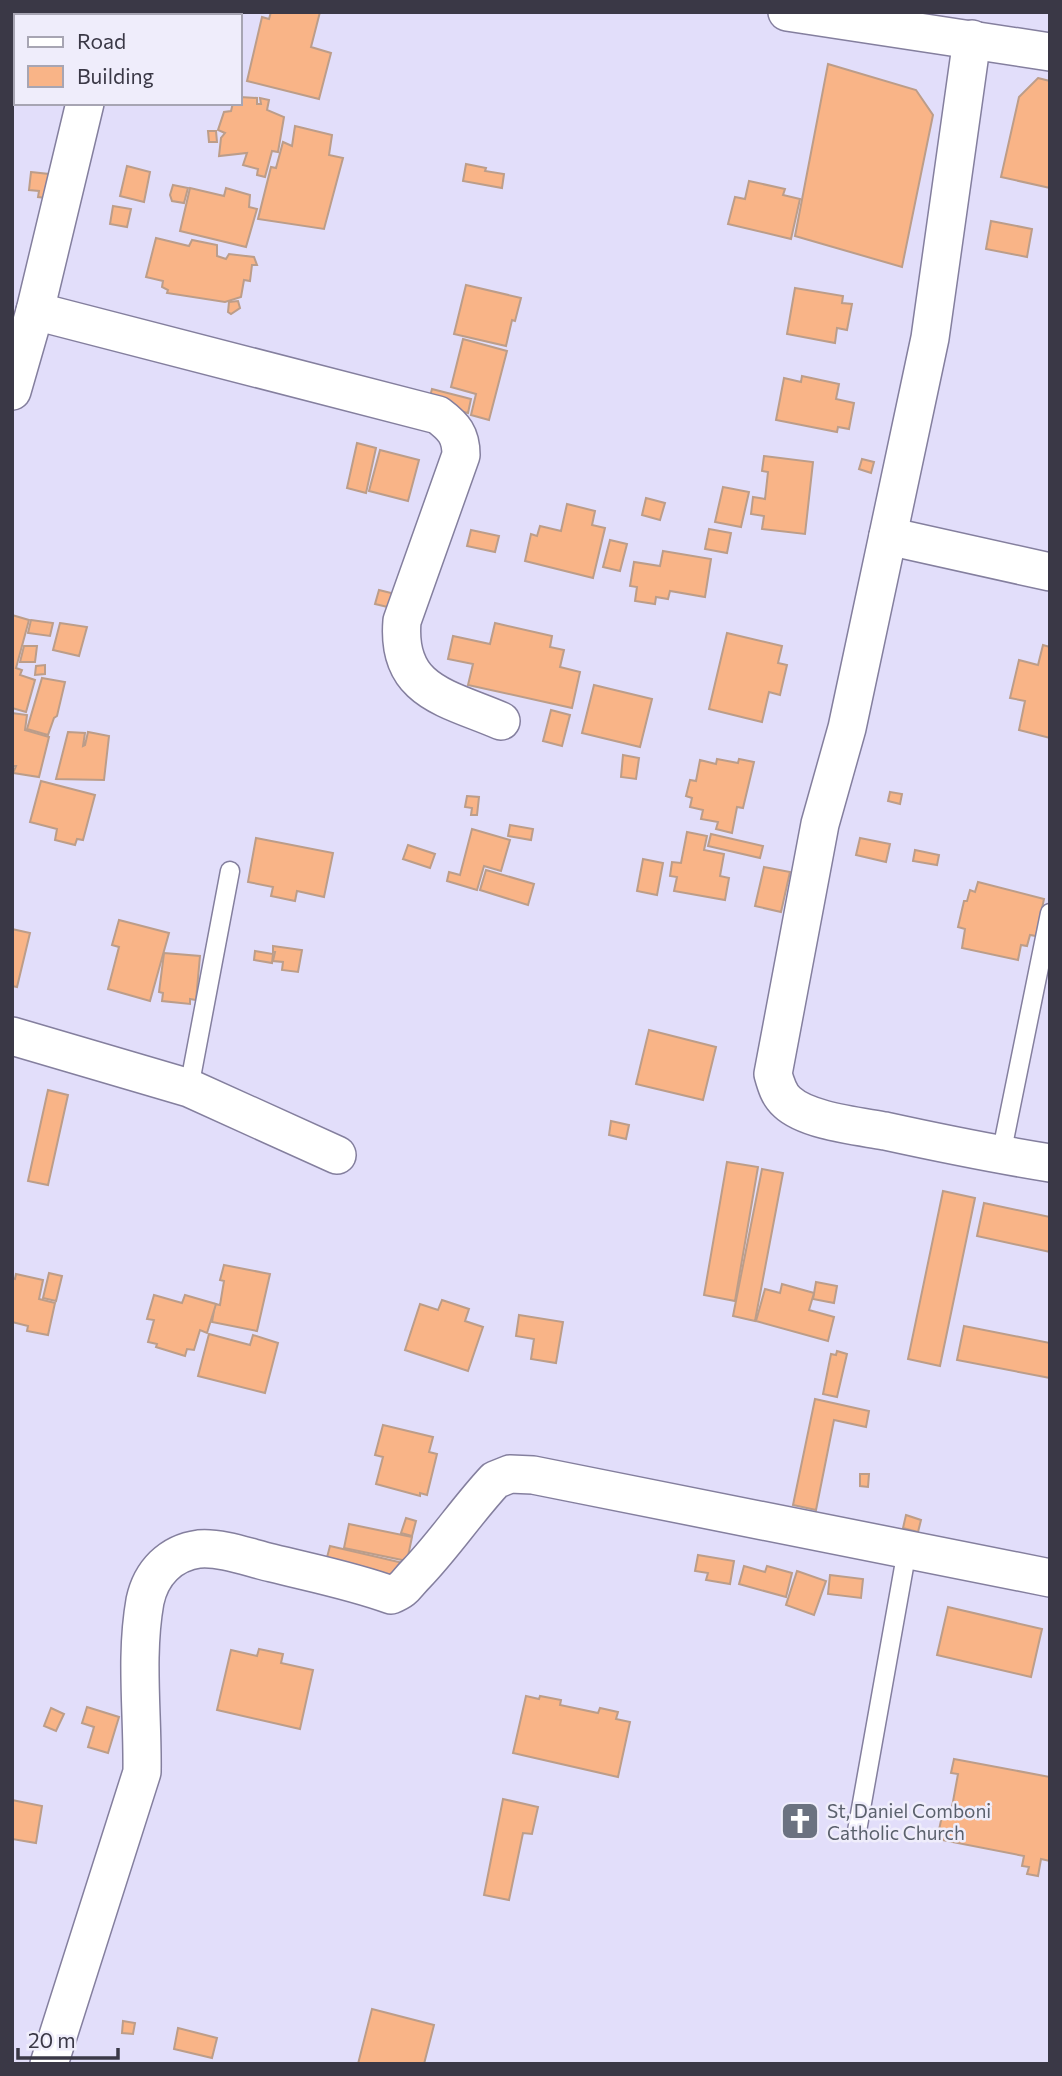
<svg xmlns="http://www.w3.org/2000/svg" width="1062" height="2076" font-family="Commissioner,sans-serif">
  <rect width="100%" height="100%" fill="#e2defa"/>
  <g fill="#f9b487" stroke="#bc9d89" stroke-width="2">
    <path d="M 271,12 L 320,12 L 311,47 L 331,53 L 319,99 L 247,81 L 262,17 L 269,19 Z"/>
    <path d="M 828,64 L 916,90 L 933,115 L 902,267 L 795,236 Z"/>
    <path d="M 1038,78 L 1050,81 L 1050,188 L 1001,177 L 1019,97 Z"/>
    <path d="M 240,97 L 257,98 L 257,104 L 261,104 L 260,98 L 269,100 L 267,110 L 284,117 L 278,152 L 272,151 L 265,177 L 257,175 L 258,169 L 243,165 L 247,153 L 219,156 L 221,138 L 225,133 L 218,130 L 224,112 L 231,111 L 233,103 L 240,103 Z"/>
    <path d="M 295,126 L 332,135 L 329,155 L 343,158 L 324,229 L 258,219 L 271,167 L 276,168 L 283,142 L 292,146 Z"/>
    <path d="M 208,131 L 216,131 L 217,142 L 209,142 Z"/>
    <path d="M 466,164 L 486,168 L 485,171 L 504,174 L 502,188 L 463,181 Z"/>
    <path d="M 127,166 L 150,172 L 144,202 L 120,196 Z"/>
    <path d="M 31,172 L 58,175 L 56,199 L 38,197 L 39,191 L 29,190 Z"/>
    <path d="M 749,181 L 785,189 L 783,195 L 800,199 L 791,239 L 728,224 L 735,197 L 745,199 Z"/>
    <path d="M 173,185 L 188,188 L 184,203 L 172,201 L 170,195 Z"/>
    <path d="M 190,188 L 224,196 L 226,188 L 250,195 L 249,207 L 257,209 L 246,247 L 180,231 Z"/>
    <path d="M 113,206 L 131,209 L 127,227 L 110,224 Z"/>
    <path d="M 991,221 L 1032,229 L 1027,257 L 986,249 Z"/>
    <path d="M 156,238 L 189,246 L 192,240 L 217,245 L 217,256 L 226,259 L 229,254 L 254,257 L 257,265 L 252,265 L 250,281 L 244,280 L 241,297 L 225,302 L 167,293 L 168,290 L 162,287 L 163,281 L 146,277 Z"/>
    <path d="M 466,285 L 521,298 L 515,321 L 512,320 L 506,346 L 454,334 Z"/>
    <path d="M 795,288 L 843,296 L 842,303 L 852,304 L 847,330 L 837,328 L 835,343 L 787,334 Z"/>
    <path d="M 238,301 L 240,308 L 231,314 L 228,312 L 229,302 Z"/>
    <path d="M 463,339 L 507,351 L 489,420 L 471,415 L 476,394 L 451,387 Z"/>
    <path d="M 802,376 L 839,384 L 836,399 L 854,403 L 849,429 L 838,427 L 837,432 L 776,420 L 784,378 L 801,382 Z"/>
    <path d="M 432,389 L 471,399 L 468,413 L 428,404 Z"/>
    <path d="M 357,443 L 376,448 L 366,493 L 347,488 Z"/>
    <path d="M 380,450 L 419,460 L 408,501 L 369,491 Z"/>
    <path d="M 764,456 L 813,462 L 805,534 L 762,529 L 764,516 L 751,514 L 753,497 L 765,499 L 768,472 L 762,471 Z"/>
    <path d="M 862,459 L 874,462 L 871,473 L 859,469 Z"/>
    <path d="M 723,487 L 749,492 L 741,527 L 715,522 Z"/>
    <path d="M 646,498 L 665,503 L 660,520 L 642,515 Z"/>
    <path d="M 567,504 L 595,511 L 592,525 L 605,528 L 593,578 L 525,561 L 531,534 L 537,536 L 540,526 L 561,531 Z"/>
    <path d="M 709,529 L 731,533 L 727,553 L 705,549 Z"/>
    <path d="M 471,530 L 499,536 L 495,552 L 467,546 Z"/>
    <path d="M 610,540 L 627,544 L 620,571 L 603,567 Z"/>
    <path d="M 663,551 L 711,559 L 705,597 L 670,591 L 668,599 L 656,597 L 655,604 L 635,601 L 637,587 L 630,586 L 634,562 L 660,566 Z"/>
    <path d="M 379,590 L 399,595 L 396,609 L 375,604 Z"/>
    <path d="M 12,615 L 29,620 L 16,668 L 22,670 L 20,675 L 35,680 L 26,712 L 12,708 Z"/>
    <path d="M 31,620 L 53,623 L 50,636 L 28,633 Z"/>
    <path d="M 60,623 L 87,627 L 79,656 L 53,650 Z"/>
    <path d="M 495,623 L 552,636 L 550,647 L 564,650 L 560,667 L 580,672 L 572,708 L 468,685 L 473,664 L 448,659 L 453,636 L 490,644 Z"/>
    <path d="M 727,633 L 782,646 L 778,663 L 787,665 L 780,695 L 769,692 L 762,722 L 709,709 Z"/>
    <path d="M 1043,645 L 1050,647 L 1050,738 L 1019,730 L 1025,701 L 1010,698 L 1019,660 L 1038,665 Z"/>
    <path d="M 24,646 L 37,646 L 35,662 L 20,662 Z"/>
    <path d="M 45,665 L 45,674 L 35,675 L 36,666 Z"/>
    <path d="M 42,678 L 65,682 L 57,716 L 54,718 L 48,735 L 27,729 Z"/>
    <path d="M 594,685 L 652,699 L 640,747 L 582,733 Z"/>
    <path d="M 551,710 L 570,715 L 562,746 L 543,741 Z"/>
    <path d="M 12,713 L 27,715 L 25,730 L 49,737 L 39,777 L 13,773 L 16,766 L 12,766 Z"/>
    <path d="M 68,732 L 85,733 L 83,746 L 85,745 L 88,732 L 109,736 L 104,780 L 56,779 Z"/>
    <path d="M 623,755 L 639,758 L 636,779 L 621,777 Z"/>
    <path d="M 717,759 L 738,763 L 739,759 L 754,762 L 743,808 L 737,807 L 732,833 L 716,829 L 718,822 L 701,819 L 703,810 L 690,807 L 692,798 L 686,796 L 690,780 L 696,781 L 700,760 L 716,764 Z"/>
    <path d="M 41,781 L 95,795 L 83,840 L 77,839 L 75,845 L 55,840 L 57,829 L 30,822 Z"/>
    <path d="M 890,792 L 902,794 L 900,804 L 888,801 Z"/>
    <path d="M 467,796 L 479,797 L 477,815 L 471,815 L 472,808 L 465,807 Z"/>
    <path d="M 510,825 L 533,829 L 531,840 L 508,836 Z"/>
    <path d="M 472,829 L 510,840 L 501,871 L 484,866 L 477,890 L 447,881 L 449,872 L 460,875 Z"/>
    <path d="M 687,832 L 707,836 L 704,850 L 724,854 L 720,876 L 729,878 L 725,900 L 674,891 L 677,877 L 670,876 L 672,862 L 681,863 Z"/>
    <path d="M 711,834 L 763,846 L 760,858 L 708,846 Z"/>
    <path d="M 256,838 L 333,853 L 324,897 L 297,891 L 295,901 L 271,896 L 273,887 L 248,882 Z"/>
    <path d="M 860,838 L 890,844 L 886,862 L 856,855 Z"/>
    <path d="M 408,845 L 435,854 L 430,868 L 403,859 Z"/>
    <path d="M 915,850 L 939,855 L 937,865 L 913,861 Z"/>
    <path d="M 643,859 L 663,863 L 657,895 L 637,891 Z"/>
    <path d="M 764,867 L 790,872 L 781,912 L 755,906 Z"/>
    <path d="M 486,870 L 534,884 L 528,905 L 480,890 Z"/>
    <path d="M 978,882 L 1044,899 L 1036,936 L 1030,935 L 1027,946 L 1021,945 L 1018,960 L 962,948 L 965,929 L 958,927 L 964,901 L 967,901 L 970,890 L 975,892 Z"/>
    <path d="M 119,920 L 169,933 L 150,1001 L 108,989 L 119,947 L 112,945 Z"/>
    <path d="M 12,929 L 30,933 L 17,987 L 12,986 Z"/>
    <path d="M 273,946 L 302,950 L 298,972 L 282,970 L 283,962 L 273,961 L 275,952 L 273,952 Z"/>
    <path d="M 255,951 L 273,954 L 272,963 L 254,960 Z"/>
    <path d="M 164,953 L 200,956 L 196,1000 L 190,999 L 190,1004 L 162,1001 L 163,993 L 159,992 Z"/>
    <path d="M 649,1030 L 716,1047 L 703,1100 L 636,1084 Z"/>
    <path d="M 48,1090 L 68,1095 L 48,1185 L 28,1181 Z"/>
    <path d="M 611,1121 L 629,1125 L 626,1139 L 609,1135 Z"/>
    <path d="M 727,1162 L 758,1167 L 735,1301 L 704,1295 Z"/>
    <path d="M 762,1169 L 783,1173 L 755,1321 L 733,1316 Z"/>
    <path d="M 943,1191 L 975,1198 L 940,1366 L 908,1359 Z"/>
    <path d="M 984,1203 L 1050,1217 L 1050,1252 L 977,1236 Z"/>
    <path d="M 224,1265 L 270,1274 L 257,1331 L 212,1322 L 215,1304 L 220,1305 L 224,1281 L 220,1280 Z"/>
    <path d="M 49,1273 L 62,1276 L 56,1301 L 43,1298 Z"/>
    <path d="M 16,1274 L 43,1280 L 39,1299 L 55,1303 L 48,1335 L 27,1331 L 28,1326 L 12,1322 L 12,1278 L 15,1279 Z"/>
    <path d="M 816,1282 L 837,1286 L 834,1303 L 813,1299 Z"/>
    <path d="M 782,1284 L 814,1293 L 809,1310 L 834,1317 L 828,1341 L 756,1321 L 765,1289 L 780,1293 Z"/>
    <path d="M 154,1295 L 182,1303 L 185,1295 L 216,1304 L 207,1333 L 200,1330 L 194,1350 L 187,1349 L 185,1356 L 156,1347 L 157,1344 L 148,1342 L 154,1320 L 147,1319 Z"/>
    <path d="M 442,1300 L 469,1309 L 465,1321 L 483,1327 L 468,1371 L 405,1350 L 420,1304 L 438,1310 Z"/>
    <path d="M 519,1315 L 563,1322 L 556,1363 L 531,1359 L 534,1339 L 516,1336 Z"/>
    <path d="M 964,1326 L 1050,1343 L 1050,1378 L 957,1360 Z"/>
    <path d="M 209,1334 L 250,1345 L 253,1335 L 278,1343 L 265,1393 L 198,1376 Z"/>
    <path d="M 837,1351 L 847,1354 L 837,1397 L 823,1394 L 831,1354 L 836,1355 Z"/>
    <path d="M 815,1399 L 869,1411 L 866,1427 L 834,1420 L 816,1510 L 793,1505 Z"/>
    <path d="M 383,1425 L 433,1437 L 429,1452 L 437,1454 L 427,1495 L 420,1493 L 420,1496 L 376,1484 L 383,1457 L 375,1455 Z"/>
    <path d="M 860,1474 L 869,1474 L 868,1487 L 860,1486 Z"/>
    <path d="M 906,1515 L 921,1520 L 918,1532 L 903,1528 Z"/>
    <path d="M 406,1518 L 416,1521 L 412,1536 L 401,1533 Z"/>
    <path d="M 349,1524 L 412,1537 L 407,1561 L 344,1548 Z"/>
    <path d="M 330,1546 L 403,1563 L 398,1587 L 324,1569 Z"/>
    <path d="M 698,1555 L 734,1561 L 730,1584 L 706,1580 L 708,1573 L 695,1571 Z"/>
    <path d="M 744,1566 L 765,1572 L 767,1566 L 792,1573 L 786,1597 L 739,1584 Z"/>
    <path d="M 797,1571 L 826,1581 L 814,1615 L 786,1605 Z"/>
    <path d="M 830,1575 L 863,1579 L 861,1598 L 828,1594 Z"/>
    <path d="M 948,1607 L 1042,1629 L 1031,1677 L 937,1655 Z"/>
    <path d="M 259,1649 L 283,1654 L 281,1663 L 313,1670 L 300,1729 L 217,1710 L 231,1650 L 257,1656 Z"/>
    <path d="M 526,1696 L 539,1699 L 540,1696 L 561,1700 L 560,1705 L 598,1713 L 600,1708 L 618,1712 L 616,1719 L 630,1722 L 618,1777 L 513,1753 Z"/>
    <path d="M 87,1707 L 119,1717 L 108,1753 L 88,1747 L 94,1727 L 82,1723 Z"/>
    <path d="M 51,1708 L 64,1714 L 56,1731 L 44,1726 Z"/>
    <path d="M 954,1759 L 1050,1777 L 1050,1861 L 1041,1859 L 1038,1876 L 1027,1874 L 1029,1867 L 1022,1866 L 1024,1856 L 937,1839 L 942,1816 L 950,1818 L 958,1774 L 951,1773 Z"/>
    <path d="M 503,1799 L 538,1807 L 532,1834 L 523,1833 L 509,1900 L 484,1895 Z"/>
    <path d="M 12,1800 L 42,1806 L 36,1843 L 12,1839 Z"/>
    <path d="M 372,2009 L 434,2025 L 424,2064 L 358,2064 Z"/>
    <path d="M 123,2021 L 135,2023 L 133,2034 L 122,2033 Z"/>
    <path d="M 178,2028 L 217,2038 L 212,2058 L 174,2049 Z"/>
  </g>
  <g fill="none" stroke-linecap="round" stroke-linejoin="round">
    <g stroke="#847f9e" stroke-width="21">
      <g id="service">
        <path d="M 189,1088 L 230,871"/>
        <path d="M 1001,1155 L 1050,913"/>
        <path d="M 857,1831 L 907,1550"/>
      </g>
    </g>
    <g stroke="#847f9e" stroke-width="40">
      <g id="minor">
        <path d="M 787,12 L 1050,52"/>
        <path d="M 106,16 L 107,12"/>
        <path d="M 972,39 L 930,338 L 847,728 L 820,824 L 773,1074 C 776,1085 779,1095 787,1102 C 807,1121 858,1126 885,1131 C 940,1143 994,1154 1050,1163"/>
        <path d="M 35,311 L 438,415 C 454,427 461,435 461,455 L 402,621 C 396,692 448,698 501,721"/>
        <path d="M 12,391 L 35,311 L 85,103"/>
        <path d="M 888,536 L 1050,572"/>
        <path d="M 12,1036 L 189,1088 L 337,1155"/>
        <path d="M 49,2064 L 142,1772 C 143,1715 135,1657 145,1601 C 151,1573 170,1553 199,1549 C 222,1547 250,1558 272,1563 C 312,1573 353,1581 391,1595 C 406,1589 405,1585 416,1574 C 444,1545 467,1510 495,1480 L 510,1474 L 533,1475 L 1050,1578"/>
      </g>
    </g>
    <use href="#service" stroke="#fff" stroke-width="18"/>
    <use href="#minor" stroke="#fff" stroke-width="37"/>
  </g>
  <defs>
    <g id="church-square" transform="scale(2.0125)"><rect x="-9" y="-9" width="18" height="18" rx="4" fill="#6b7280" stroke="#efedfb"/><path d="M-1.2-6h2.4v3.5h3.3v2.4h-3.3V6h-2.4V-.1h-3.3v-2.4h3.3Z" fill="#fff"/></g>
  </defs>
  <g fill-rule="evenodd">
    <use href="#church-square" x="800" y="1821"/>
  </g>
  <g text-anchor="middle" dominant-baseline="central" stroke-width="5" stroke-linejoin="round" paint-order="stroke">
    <g font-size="19" fill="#5b616d" stroke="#efedfb" text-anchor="start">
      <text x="827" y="1810">St, Daniel Comboni<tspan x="827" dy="22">Catholic Church</tspan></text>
    </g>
  </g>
  <rect width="1062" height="2076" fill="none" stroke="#3a3846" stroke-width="28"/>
  <rect x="14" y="14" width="228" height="91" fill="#efedfb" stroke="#a7a5b3" stroke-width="2"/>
  <rect x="28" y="37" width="35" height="10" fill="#ffffff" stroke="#a7a5b3" stroke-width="2"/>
  <text x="77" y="49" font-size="21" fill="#3a3846">Road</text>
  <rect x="28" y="66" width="35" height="21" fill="#f9b487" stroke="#a7a5b3" stroke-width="2"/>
  <text x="77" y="84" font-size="21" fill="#3a3846">Building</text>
  <path d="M18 2048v10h100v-10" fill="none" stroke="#3a3846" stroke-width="3.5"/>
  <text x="28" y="2048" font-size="21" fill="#3a3846" stroke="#efedfb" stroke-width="5" paint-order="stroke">20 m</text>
</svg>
